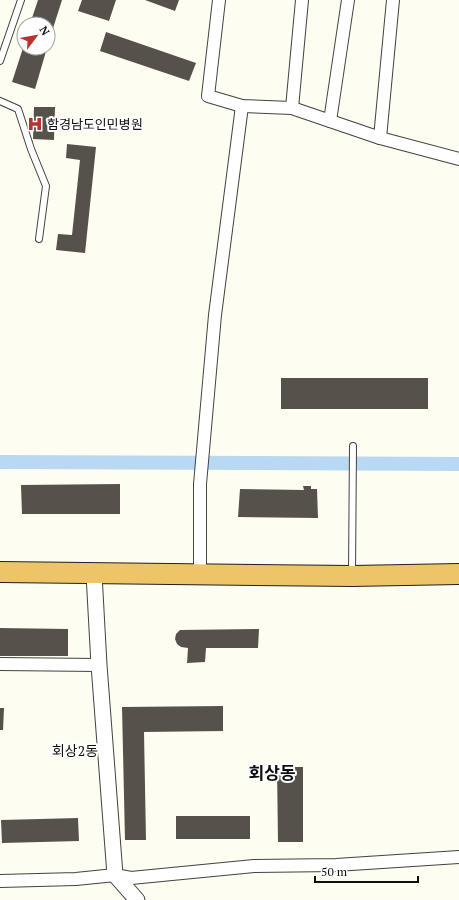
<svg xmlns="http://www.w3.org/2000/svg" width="459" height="900" font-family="'PT Serif','Noto Sans KR',serif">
  <rect width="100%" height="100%" fill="#fefdf1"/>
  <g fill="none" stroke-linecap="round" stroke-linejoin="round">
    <path stroke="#b9d8f3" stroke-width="14" d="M 0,462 L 459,464"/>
  </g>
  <g fill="#57514c">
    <path d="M 38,0 L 62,0 L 48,44 L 48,24 L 30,24 Z"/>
    <path d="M 82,0 L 116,0 L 109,21 L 78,11 Z"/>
    <path d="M 145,0 L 179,0 L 175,11 Z"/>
    <path d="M 106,32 L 196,63 L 189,81 L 100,51 Z"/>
    <path d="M 24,45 L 24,48 L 47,48 L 35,89 L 12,82 Z"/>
    <path d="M 34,107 L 55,107 L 54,140 L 33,139 Z"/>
    <path d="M 67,144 L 96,147 L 85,253 L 56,250 L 58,234 L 72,235 L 80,160 L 66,158 Z"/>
    <rect x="281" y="378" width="147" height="31"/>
    <path d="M 120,484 L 120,514 L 22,514 L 21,485 Z"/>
    <path d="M 303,486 L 311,486 L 311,489 L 317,489 L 318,518 L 238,517 L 240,489 L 304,490 Z"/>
    <path d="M 0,628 L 68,629 L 68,656 L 0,656 Z"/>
    <path d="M 259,629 L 258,648 L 206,648 L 205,662 L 187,663 L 188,648 L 181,647 L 177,644 L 175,639 L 176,634 L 180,630 Z"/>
    <path d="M 223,706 L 223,731 L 144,732 L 146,840 L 125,840 L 122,707 Z"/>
    <path d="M 0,708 L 4,708 L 3,730 L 0,730 Z"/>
    <path d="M 277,767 L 303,767 L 303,842 L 278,842 Z"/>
    <rect x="176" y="816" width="74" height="23"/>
    <path d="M 78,818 L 79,841 L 2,843 L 1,820 Z"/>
  </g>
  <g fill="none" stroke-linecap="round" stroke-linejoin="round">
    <g stroke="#424242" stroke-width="8">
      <g id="service">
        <path d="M 0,61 L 21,0"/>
        <path d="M 0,101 L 18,109 L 31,149 L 46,186 L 39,239"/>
        <path d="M 352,574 L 353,446"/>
      </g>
    </g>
    <g stroke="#424242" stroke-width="14">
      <g id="minor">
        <path d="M 219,0 L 208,96 L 242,106 L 292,108 L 380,138 L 459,159"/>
        <path d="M 292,108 L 302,0"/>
        <path d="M 330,121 L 348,0"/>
        <path d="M 380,138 L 393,0"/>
        <path d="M 200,575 L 200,484 L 215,315 L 242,106"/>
        <path d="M 0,664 L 99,665"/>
        <path d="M 0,881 L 76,879 L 115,875 L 131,878 L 254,866 L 336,865 L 459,857"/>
      </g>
    </g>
    <g stroke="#424242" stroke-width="17">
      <path id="tertiary" d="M 94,574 L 99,665 L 115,875 L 137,900"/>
    </g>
    <g stroke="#202020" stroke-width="22">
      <path id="trunk" d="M 0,572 L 352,576 L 459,574"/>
    </g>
    <use href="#service" stroke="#fff" stroke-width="6"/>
    <use href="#minor" stroke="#fff" stroke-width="12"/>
    <use href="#tertiary" stroke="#fff" stroke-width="15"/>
    <use href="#trunk" stroke="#eec468" stroke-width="20"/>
  </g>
  <defs>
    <g id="hospital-bare" transform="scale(1.2)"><path d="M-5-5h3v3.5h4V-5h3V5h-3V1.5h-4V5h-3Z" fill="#b8332e" stroke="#fff" stroke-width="2.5" paint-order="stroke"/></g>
  </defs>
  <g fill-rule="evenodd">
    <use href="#hospital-bare" x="35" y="124"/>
  </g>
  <g text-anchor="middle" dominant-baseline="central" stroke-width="4" stroke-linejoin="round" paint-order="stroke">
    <g font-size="13" fill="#0f0f0f" stroke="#fff" text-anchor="start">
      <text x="47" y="124">함경남도인민병원</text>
    </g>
    <g font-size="14" fill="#0f0f0f" stroke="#fff">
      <text x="75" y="750">회상2동</text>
    </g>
    <g font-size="17" font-weight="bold" fill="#0f0f0f" stroke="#fff">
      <text x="272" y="772">회상동</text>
    </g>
  </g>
  <g transform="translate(36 36) rotate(58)"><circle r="19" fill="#ffffff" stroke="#9f9f9f"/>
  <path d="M0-3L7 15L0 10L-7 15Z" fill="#b8332e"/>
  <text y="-6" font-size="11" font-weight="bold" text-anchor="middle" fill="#0f0f0f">N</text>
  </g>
  <path d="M315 876v6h103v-6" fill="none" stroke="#0f0f0f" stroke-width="2"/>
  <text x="321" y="876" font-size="12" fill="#0f0f0f" stroke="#ffffff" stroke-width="3" paint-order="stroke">50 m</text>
</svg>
